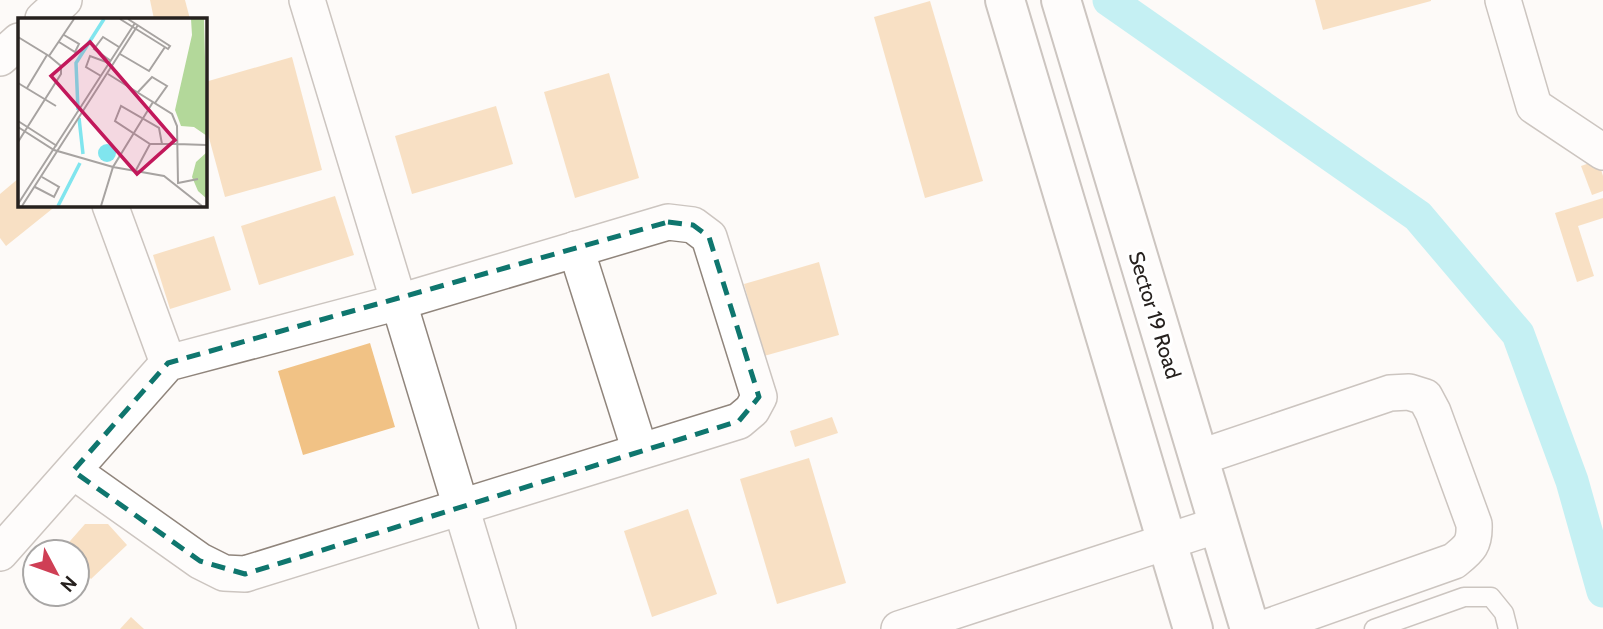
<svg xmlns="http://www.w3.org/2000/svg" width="1603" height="629" font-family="Cabin,sans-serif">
  <rect width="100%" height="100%" fill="#fdfaf8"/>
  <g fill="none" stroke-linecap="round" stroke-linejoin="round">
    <path stroke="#80e5ee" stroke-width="33" d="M 1109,0 L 1418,216 L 1518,334 L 1572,481 L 1603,591"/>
  </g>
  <g fill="#f1c285">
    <path d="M 150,0 L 185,0 L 190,19 L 154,19 Z"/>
    <path d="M 1315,0 L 1431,0 L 1431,1 L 1323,30 Z"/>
    <path d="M 930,1 L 983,181 L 925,198 L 874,17 Z"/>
    <path d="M 292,57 L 322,170 L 225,197 L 205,123 L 205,82 Z"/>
    <path d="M 609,73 L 639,178 L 575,198 L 544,92 Z"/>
    <path d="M 496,106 L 513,164 L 412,194 L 395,136 Z"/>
    <path d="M 1598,160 L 1603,176 L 1603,191 L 1592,195 L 1581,166 Z"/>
    <path d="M 19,178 L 19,205 L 57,205 L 6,246 L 0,238 L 0,194 Z"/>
    <path d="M 335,196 L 354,255 L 259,285 L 241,226 Z"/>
    <path d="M 1603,198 L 1603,218 L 1578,226 L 1594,276 L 1577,282 L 1555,213 Z"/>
    <path d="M 214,236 L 231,290 L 170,309 L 153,255 Z"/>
    <path d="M 819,262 L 839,335 L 764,356 L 744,284 Z"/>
    <path d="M 370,343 L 395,427 L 303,455 L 278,371 Z"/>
    <path d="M 832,417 L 838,433 L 795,447 L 790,431 Z"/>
    <path d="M 809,458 L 846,583 L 777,604 L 740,479 Z"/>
    <path d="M 688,509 L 717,594 L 652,617 L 624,531 Z"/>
    <path d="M 85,524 L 108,524 L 127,545 L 91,579 L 77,564 L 77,552 L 66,552 L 63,549 Z"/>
    <path d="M 131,617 L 144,629 L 120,629 Z"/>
  </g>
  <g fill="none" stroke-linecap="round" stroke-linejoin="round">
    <g stroke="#90857c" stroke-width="21">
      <path id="service" d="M 1374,629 L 1464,597 L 1491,597 L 1504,613 L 1508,629"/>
    </g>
    <g stroke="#90857c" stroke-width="38">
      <g id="minor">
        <path d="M 307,0 L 498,629"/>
        <path d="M 1503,0 L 1534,106 L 1603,152"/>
        <path d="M 43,19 L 64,0"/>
        <path d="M 0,58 L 19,41"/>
        <path d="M 110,205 L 168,363"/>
        <path d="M 576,249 L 640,451"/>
        <path d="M 1198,458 L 1390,393 L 1409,392 L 1425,397 L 1433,412 L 1474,524 C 1475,545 1469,549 1454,561 L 1262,629"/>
        <path d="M 0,553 L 168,363 L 399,302 L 668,222 L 693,225 L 709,237 L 759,397 L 752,410 L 739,421 L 245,574 L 224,573 L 200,561 L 73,471"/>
        <path d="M 899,629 L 1218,525"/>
      </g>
    </g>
    <g stroke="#90857c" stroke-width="42">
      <g id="tertiary">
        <path d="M 1005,0 L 1193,629"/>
        <path d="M 1061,0 L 1250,629"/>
      </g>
    </g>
    <use href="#service" stroke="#fff" stroke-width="18"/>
    <use href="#minor" stroke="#fff" stroke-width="35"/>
    <use href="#tertiary" stroke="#fff" stroke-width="38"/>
  </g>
  <path d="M0 0H1603V629H0ZM 668,222 L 693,225 L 709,237 L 759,397 L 739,421 L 245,574 L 200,561 L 73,471 L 168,363 Z" fill="#fdfaf8" fill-opacity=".55" fill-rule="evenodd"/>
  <path fill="none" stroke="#0f766e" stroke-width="5" stroke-dasharray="14 9" stroke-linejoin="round" d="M 668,222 L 693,225 L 709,237 L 759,397 L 739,421 L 245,574 L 200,561 L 73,471 L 168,363 Z"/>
  <g text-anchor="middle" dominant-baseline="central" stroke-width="6" stroke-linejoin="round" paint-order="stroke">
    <g font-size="21" fill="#26211e" stroke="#fff">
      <text transform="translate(1155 315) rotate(73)">Sector 19 Road</text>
    </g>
  </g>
  <g transform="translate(18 18)">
    <rect width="189" height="189" fill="#fdfaf8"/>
    <path d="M 173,1 L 186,1 L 189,118 L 176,109 L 163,108 L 157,92 L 174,17 ZM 189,134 L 189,181 L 180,173 L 174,159 L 178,144 Z" fill="#b3d89a"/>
    <path d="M80 135a9 9 0 1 1 18 0a9 9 0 1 1-18 0Z" fill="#80e5ee"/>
    <path fill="none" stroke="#80e5ee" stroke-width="3.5" d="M 60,92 L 58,45 L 86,1M 61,100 L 65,136M 40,188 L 62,145"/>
    <path fill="none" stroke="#a7a3a1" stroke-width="2" d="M 102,1 L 150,31 L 152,28 L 110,1M 0,19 L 31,38 L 43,48 L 43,56 L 0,124M 41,24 L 57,34 L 61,26 L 46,17M 102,36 L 131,53 L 147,29M 31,38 L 56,1M 93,43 L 76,31 L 85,19 L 101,29M 90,56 L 154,96 L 159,108 L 160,165 L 180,161M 83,58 L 68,49 L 72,38 L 91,45M 0,65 L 38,88M 9,70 L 29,37M 120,74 L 134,59 L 149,68 L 137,85M 0,103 L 39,128M 0,109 L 36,132 L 95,149 L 146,158 L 184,188M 144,126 L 141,110 L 103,88 L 97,103 L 132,126 L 159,126 L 188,127M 118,152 L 132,126M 17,169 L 36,179 L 41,169 L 24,159M 0,186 L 117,5M 4,188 L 120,7M 83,188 L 95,149 L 135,84"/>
    <path fill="#c2185b" fill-opacity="0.15" stroke="#c2185b" stroke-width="3.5" d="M 72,24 L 157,122 L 119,156 L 33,58 Z"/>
    <rect width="189" height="189" fill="none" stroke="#26211e" stroke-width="3.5"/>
  </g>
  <g transform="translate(56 573) rotate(131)"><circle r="33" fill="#ffffff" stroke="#a8a6a5" stroke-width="2"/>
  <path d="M0-5L12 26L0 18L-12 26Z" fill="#cf3f55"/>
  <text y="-10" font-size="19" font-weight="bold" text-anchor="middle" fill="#26211e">N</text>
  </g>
</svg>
